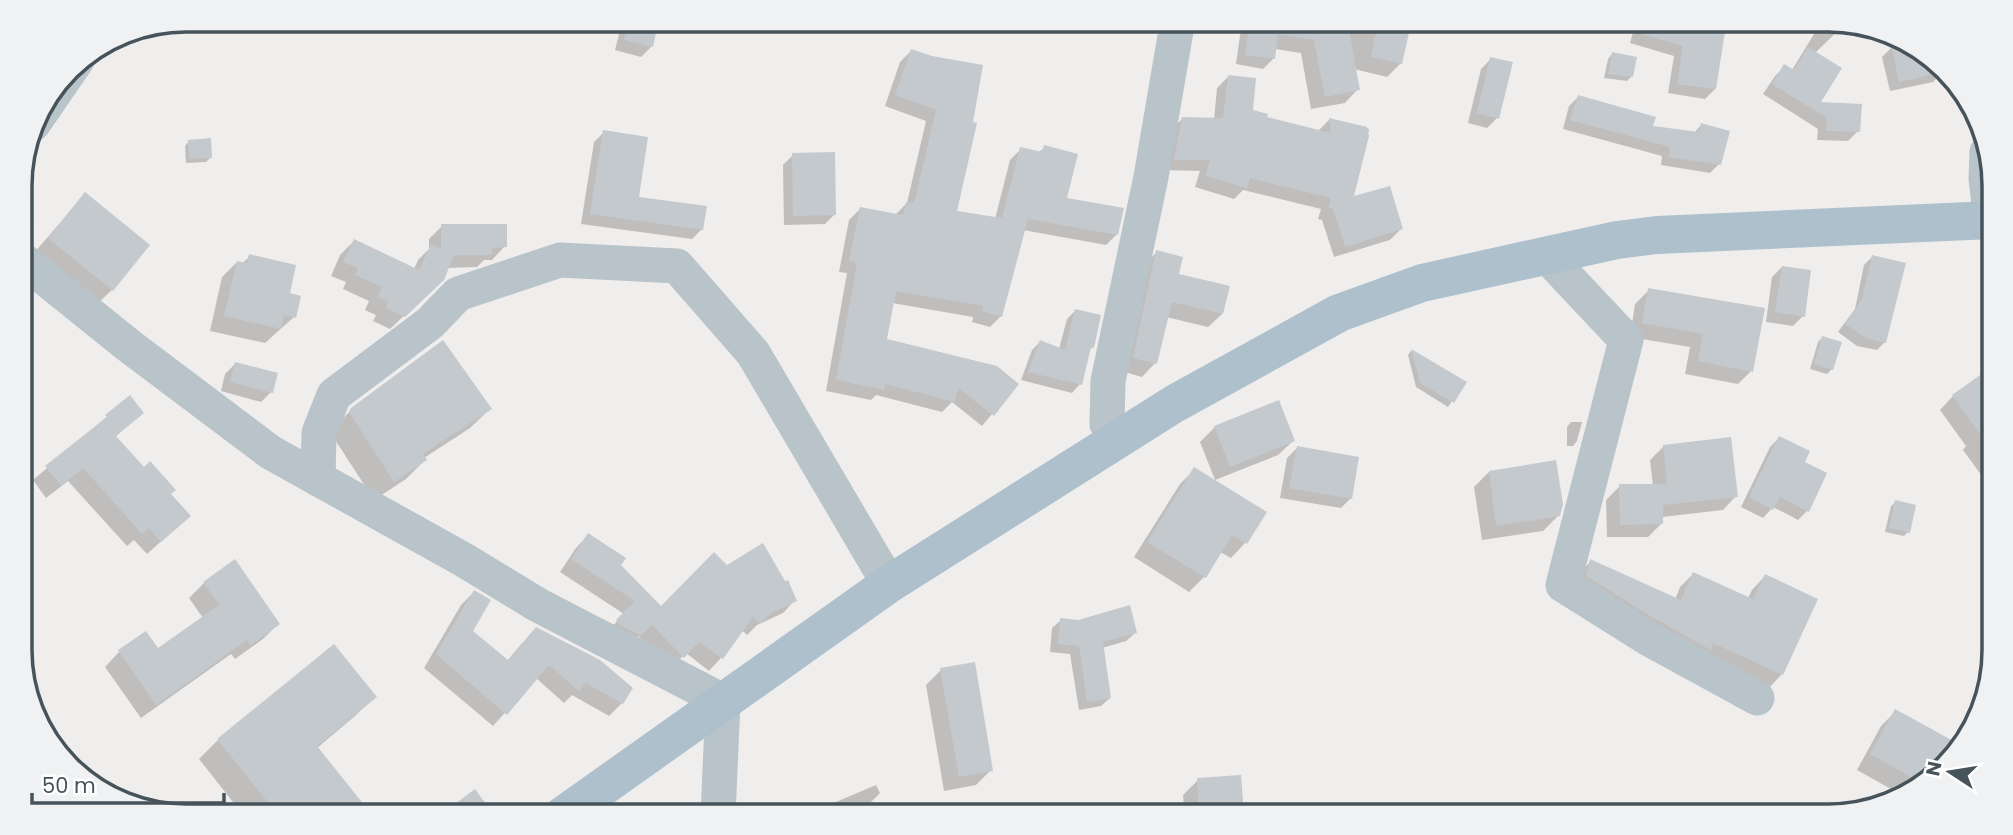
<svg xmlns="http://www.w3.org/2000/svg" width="2013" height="835" font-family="Poppins,sans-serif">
  <rect width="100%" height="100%" fill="#f0eded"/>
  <g fill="#0003">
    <path d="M 623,19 L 658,19 L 651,47 L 641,57 L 615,50 Z"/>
    <path d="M 1250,19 L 1410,19 L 1401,63 L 1387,77 L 1354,69 L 1358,89 L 1345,103 L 1311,109 L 1301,53 L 1275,49 L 1273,59 L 1263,69 L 1236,64 L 1241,28 Z"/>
    <path d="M 1637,19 L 1735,19 L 1724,32 L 1715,89 L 1705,99 L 1668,93 L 1674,56 L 1630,43 Z"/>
    <path d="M 1800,19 L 1827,19 L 1846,23 L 1815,53 L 1818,103 L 1858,131 L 1848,141 L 1817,140 L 1818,129 L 1763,94 L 1775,76 L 1785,66 L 1792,70 L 1814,34 Z"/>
    <path d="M 1892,47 L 1943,72 L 1933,82 L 1890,91 L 1882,57 Z"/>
    <path d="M 911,51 L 931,58 L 955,212 L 995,219 L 1010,160 L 1021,149 L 1038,153 L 1045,147 L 1065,199 L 1117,234 L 1106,245 L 1023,230 L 1001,316 L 990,327 L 972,322 L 973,317 L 892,303 L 885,340 L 1017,384 L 982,426 L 952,402 L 942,412 L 876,395 L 871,400 L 826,391 L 847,273 L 839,272 L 849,220 L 860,209 L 895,215 L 907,203 L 926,121 L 885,106 L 900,62 Z"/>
    <path d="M 1612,54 L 1632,76 L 1627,81 L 1604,78 L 1608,59 Z"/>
    <path d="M 1491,59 L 1497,118 L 1487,128 L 1468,123 L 1481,69 Z"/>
    <path d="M 1228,77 L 1251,111 L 1265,118 L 1318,131 L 1329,120 L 1369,129 L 1352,199 L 1401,229 L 1390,240 L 1334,257 L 1322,220 L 1318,219 L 1321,209 L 1243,190 L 1234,199 L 1195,187 L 1200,171 L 1164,170 L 1171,130 L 1182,119 L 1214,120 L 1217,88 Z"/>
    <path d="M 1578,97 L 1651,128 L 1694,133 L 1701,125 L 1719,164 L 1710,173 L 1661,165 L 1662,156 L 1563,129 L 1569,106 Z"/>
    <path d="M 604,132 L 637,199 L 702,229 L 692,239 L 581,224 L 594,142 Z"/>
    <path d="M 189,141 L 211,157 L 206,162 L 186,163 L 185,146 Z"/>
    <path d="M 793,155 L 835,214 L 825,224 L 784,225 L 783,165 Z"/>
    <path d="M 85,194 L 112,290 L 97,304 L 34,253 Z"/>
    <path d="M 442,226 L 505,246 L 492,260 L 484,260 L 477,267 L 447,268 L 428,293 L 390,329 L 373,321 L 376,315 L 365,310 L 369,301 L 343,289 L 346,282 L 331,276 L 340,255 L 354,241 L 414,269 L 418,260 L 429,249 L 429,239 Z"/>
    <path d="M 1157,252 L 1177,275 L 1222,314 L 1208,327 L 1166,317 L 1155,363 L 1142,377 L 1121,371 L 1143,266 Z"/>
    <path d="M 250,256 L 288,295 L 294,317 L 265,343 L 210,331 L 222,277 L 237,262 L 242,264 Z"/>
    <path d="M 1872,257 L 1885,342 L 1877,350 L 1857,346 L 1838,332 L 1855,309 L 1864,265 Z"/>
    <path d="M 1782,267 L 1803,316 L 1793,326 L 1766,322 L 1772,277 Z"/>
    <path d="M 1649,290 L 1751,371 L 1738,384 L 1685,374 L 1690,347 L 1630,337 L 1635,304 Z"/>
    <path d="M 1075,311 L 1093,347 L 1088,351 L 1080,384 L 1072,393 L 1021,380 L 1032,350 L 1040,342 L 1059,349 L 1067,319 Z"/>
    <path d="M 1822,338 L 1832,369 L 1827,374 L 1810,369 L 1818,342 Z"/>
    <path d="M 1411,351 L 1464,383 L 1448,407 L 1416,387 L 1408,355 Z"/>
    <path d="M 235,364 L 271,392 L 261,402 L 221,391 L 225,374 Z"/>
    <path d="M 1993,372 L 1993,491 L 1963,450 L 1966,446 L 1940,410 L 1953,396 Z"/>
    <path d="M 130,397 L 142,413 L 115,437 L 169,494 L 175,529 L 147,554 L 134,540 L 127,546 L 68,481 L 46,498 L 33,480 Z"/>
    <path d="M 352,409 L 490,409 L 470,428 L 424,458 L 425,460 L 406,479 L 374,500 L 330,432 Z"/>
    <path d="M 1571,422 L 1582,422 L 1577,441 L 1573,446 L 1567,446 L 1567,427 Z"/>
    <path d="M 1215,427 L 1293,441 L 1278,455 L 1215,480 L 1200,442 Z"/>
    <path d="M 1779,438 L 1803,463 L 1807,511 L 1798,520 L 1773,507 L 1763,518 L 1741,507 L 1770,447 Z"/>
    <path d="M 1664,446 L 1736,496 L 1723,510 L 1662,517 L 1662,523 L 1648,537 L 1607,537 L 1606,500 L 1620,486 L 1653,486 L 1650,460 Z"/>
    <path d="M 1297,448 L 1351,498 L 1341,508 L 1280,498 L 1287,458 Z"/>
    <path d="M 1195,469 L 1264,513 L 1245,543 L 1231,558 L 1220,552 L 1204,577 L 1189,592 L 1134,557 L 1180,484 Z"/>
    <path d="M 1489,472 L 1558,516 L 1543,531 L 1482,540 L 1474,487 Z"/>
    <path d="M 1896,502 L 1908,532 L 1904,536 L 1885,532 L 1891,506 Z"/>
    <path d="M 588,535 L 661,608 L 727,567 L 795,600 L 783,613 L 757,625 L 747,635 L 742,630 L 721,658 L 709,671 L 686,653 L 670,669 L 638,636 L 627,647 L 605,634 L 624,614 L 560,572 L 576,548 Z"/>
    <path d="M 1591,561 L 1675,600 L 1680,587 L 1693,574 L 1748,598 L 1752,590 L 1765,576 L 1782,674 L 1769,688 L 1701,657 L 1578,575 Z"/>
    <path d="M 204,583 L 278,624 L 263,639 L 235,659 L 231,654 L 141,718 L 105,667 L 119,652 L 157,650 L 203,618 L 189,598 Z"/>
    <path d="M 474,592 L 471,631 L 507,661 L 523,642 L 622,703 L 609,716 L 572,695 L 564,703 L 536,678 L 493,726 L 424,668 L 461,605 Z"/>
    <path d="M 1061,620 L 1135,633 L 1126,641 L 1102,648 L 1110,698 L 1101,706 L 1079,710 L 1070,654 L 1050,652 L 1052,628 Z"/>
    <path d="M 941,670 L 991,770 L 976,785 L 944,791 L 926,685 Z"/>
    <path d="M 374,697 L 355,716 L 317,748 L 371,816 L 244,816 L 199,759 L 218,740 Z"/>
    <path d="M 1896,711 L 1956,745 L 1928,782 L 1898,793 L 1857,770 L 1881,726 Z"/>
    <path d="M 1198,780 L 1242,816 L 1176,816 L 1184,808 L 1183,795 Z"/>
    <path d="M 876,785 L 880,793 L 870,803 L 855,813 L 856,816 L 793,816 L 813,804 L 817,810 Z"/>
  </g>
  <g fill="#c4c9cd">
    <path d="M 629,19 L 659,19 L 653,47 L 624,40 Z"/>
    <path d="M 1250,19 L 1347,19 L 1360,90 L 1325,97 L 1314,40 L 1278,34 L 1275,59 L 1245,55 Z"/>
    <path d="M 1379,19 L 1412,19 L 1402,64 L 1371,57 Z"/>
    <path d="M 1611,19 L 1727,19 L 1716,89 L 1677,84 L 1683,46 L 1610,25 Z"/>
    <path d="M 1888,31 L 1891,32 L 1944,72 L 1899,82 Z"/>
    <path d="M 1808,47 L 1842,68 L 1821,102 L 1862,104 L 1860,132 L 1826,131 L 1827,118 L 1772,84 L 1784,64 L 1794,70 Z"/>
    <path d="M 911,49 L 932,56 L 983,65 L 973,122 L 977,123 L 957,211 L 1002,218 L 1020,147 L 1042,152 L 1044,145 L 1078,154 L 1067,198 L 1124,208 L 1118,235 L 1028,219 L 1002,317 L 982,311 L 983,306 L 896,291 L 887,339 L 997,366 L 1019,384 L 994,416 L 958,388 L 955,402 L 885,384 L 884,390 L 836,380 L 857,263 L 849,261 L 860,207 L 903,215 L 906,202 L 914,203 L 936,110 L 895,95 Z"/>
    <path d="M 1612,52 L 1637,57 L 1633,77 L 1608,74 Z"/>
    <path d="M 1490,57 L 1513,62 L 1499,119 L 1477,113 Z"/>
    <path d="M 1228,75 L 1256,78 L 1253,110 L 1268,114 L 1267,117 L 1331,133 L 1329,118 L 1367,127 L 1369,136 L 1354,196 L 1390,186 L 1403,229 L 1345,247 L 1333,209 L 1328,208 L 1331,198 L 1250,178 L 1247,188 L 1205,176 L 1210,160 L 1174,160 L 1182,117 L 1223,118 Z"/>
    <path d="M 1578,95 L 1656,117 L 1653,126 L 1699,132 L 1701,123 L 1730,131 L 1721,165 L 1669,157 L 1670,147 L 1570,120 Z"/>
    <path d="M 603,130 L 648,137 L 639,197 L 707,206 L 703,230 L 590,214 Z"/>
    <path d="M 211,138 L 212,158 L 189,159 L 188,140 Z"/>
    <path d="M 835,152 L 836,215 L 793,216 L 792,153 Z"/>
    <path d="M 85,192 L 150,245 L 113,291 L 48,238 Z"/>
    <path d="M 441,224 L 507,224 L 507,247 L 492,248 L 492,255 L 454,255 L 444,280 L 405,317 L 385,308 L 388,302 L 377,297 L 382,287 L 355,275 L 358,268 L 343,262 L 354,239 L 419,270 L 431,244 L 441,249 Z"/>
    <path d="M 1156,250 L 1183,257 L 1179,274 L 1230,286 L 1223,314 L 1172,302 L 1157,364 L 1133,358 Z"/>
    <path d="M 249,254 L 296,265 L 290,293 L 301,296 L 296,318 L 284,315 L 281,329 L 224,316 L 237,261 L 247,263 Z"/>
    <path d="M 1872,255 L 1906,263 L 1886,343 L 1866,338 L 1845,324 L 1862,299 Z"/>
    <path d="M 1782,266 L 1811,270 L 1805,317 L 1775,312 Z"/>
    <path d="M 1648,288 L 1765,308 L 1753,372 L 1698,361 L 1703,334 L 1642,323 Z"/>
    <path d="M 1075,309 L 1101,315 L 1094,348 L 1091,347 L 1082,385 L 1028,372 L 1040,340 L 1065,350 Z"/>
    <path d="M 1822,336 L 1842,342 L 1833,370 L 1814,364 Z"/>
    <path d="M 443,340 L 492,409 L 423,454 L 427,460 L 394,482 L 349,412 L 351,408 Z"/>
    <path d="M 1411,349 L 1467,382 L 1454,403 L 1420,383 Z"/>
    <path d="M 235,362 L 278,373 L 273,393 L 230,382 Z"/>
    <path d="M 1993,366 L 1993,453 L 1952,395 Z"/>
    <path d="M 130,395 L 144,413 L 116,436 L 144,467 L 150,461 L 176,490 L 171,494 L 191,516 L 161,542 L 149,528 L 142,534 L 83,468 L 61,486 L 45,466 L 107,417 L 105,415 Z"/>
    <path d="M 1279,400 L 1295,441 L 1230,467 L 1214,426 Z"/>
    <path d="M 1779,436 L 1810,451 L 1805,462 L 1827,473 L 1809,512 L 1780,497 L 1773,510 L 1749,497 Z"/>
    <path d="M 1731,437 L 1738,497 L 1663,505 L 1663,524 L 1620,525 L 1619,484 L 1667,484 L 1663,445 Z"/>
    <path d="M 1297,446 L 1359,457 L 1352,499 L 1289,488 Z"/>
    <path d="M 1556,460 L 1563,504 L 1560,516 L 1496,526 L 1489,471 Z"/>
    <path d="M 1194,467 L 1267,512 L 1247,544 L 1232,535 L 1206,578 L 1147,542 Z"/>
    <path d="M 1895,500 L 1916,505 L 1910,533 L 1889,528 Z"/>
    <path d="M 588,533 L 626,558 L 621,565 L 661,606 L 714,552 L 727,565 L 763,543 L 785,581 L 788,580 L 797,601 L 771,613 L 760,624 L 753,617 L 723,659 L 699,642 L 684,658 L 652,625 L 641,636 L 621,626 L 616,620 L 635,601 L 571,559 Z"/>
    <path d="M 235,559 L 280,624 L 250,646 L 247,640 L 156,705 L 118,650 L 146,631 L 158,648 L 219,605 L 203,582 Z"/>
    <path d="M 1590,559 L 1681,600 L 1693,572 L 1753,599 L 1765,574 L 1818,599 L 1783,675 L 1713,643 L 1711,650 L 1652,617 L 1586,576 Z"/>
    <path d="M 474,590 L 491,600 L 473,631 L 508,660 L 536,627 L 600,660 L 633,688 L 623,704 L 586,683 L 579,691 L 549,665 L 507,715 L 436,654 Z"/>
    <path d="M 1130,605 L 1137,633 L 1103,642 L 1111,698 L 1087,702 L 1079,646 L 1058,644 L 1060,618 L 1078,620 Z"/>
    <path d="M 334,644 L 377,697 L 317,746 L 373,816 L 279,816 L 217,739 Z"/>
    <path d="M 975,662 L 993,771 L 959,777 L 940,668 Z"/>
    <path d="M 1895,709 L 1957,743 L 1928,782 L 1923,784 L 1870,754 Z"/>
    <path d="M 1241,775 L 1244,816 L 1199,816 L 1197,778 Z"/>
    <path d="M 475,789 L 488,807 L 477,816 L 439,816 Z"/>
  </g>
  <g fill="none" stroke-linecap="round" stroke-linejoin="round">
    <g stroke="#b9c3ca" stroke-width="35">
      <path d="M 33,124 L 77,60"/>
      <path d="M 1987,152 L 1986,179 L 1991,220"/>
      <path d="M 1546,255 L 1626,340 L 1563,585 L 1649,639 L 1757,698"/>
      <path d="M 20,258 L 128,345 L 270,452 L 464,560 L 538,605 L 723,701 L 718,816"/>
      <path d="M 1115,441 L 1107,424 L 1108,381 L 1151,177 L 1178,19"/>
      <path d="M 318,479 L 319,433 L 334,395 L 430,323 L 458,294 L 560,260 L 677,266 L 753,353 L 889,584"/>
    </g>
    <path stroke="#adc0cc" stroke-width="38" d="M 562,816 L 889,584 L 1174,404 L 1339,313 L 1422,283 L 1617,240 L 1657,235 L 1992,220"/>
  </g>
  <path d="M0 0H2013V835H0ZM186 32H1828A154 154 0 0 1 1982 186V650A154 154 0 0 1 1828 804H186A154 154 0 0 1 32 650V186A154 154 0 0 1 186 32Z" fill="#f0f1f2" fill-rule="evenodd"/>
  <path fill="none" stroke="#46535a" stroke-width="3.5" d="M186 32H1828A154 154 0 0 1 1982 186V650A154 154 0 0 1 1828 804H186A154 154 0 0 1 32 650V186A154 154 0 0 1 186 32Z"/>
  <g transform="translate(1950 772) rotate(282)" stroke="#ffffff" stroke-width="5" paint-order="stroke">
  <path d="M0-5L12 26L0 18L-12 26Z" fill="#46535a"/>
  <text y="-10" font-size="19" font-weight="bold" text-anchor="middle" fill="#46535a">N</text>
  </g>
  <path d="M32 793v10h192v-10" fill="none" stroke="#46535a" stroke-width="3.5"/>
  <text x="42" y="793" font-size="21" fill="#46535a" stroke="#ffffff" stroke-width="5" paint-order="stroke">50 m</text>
</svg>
